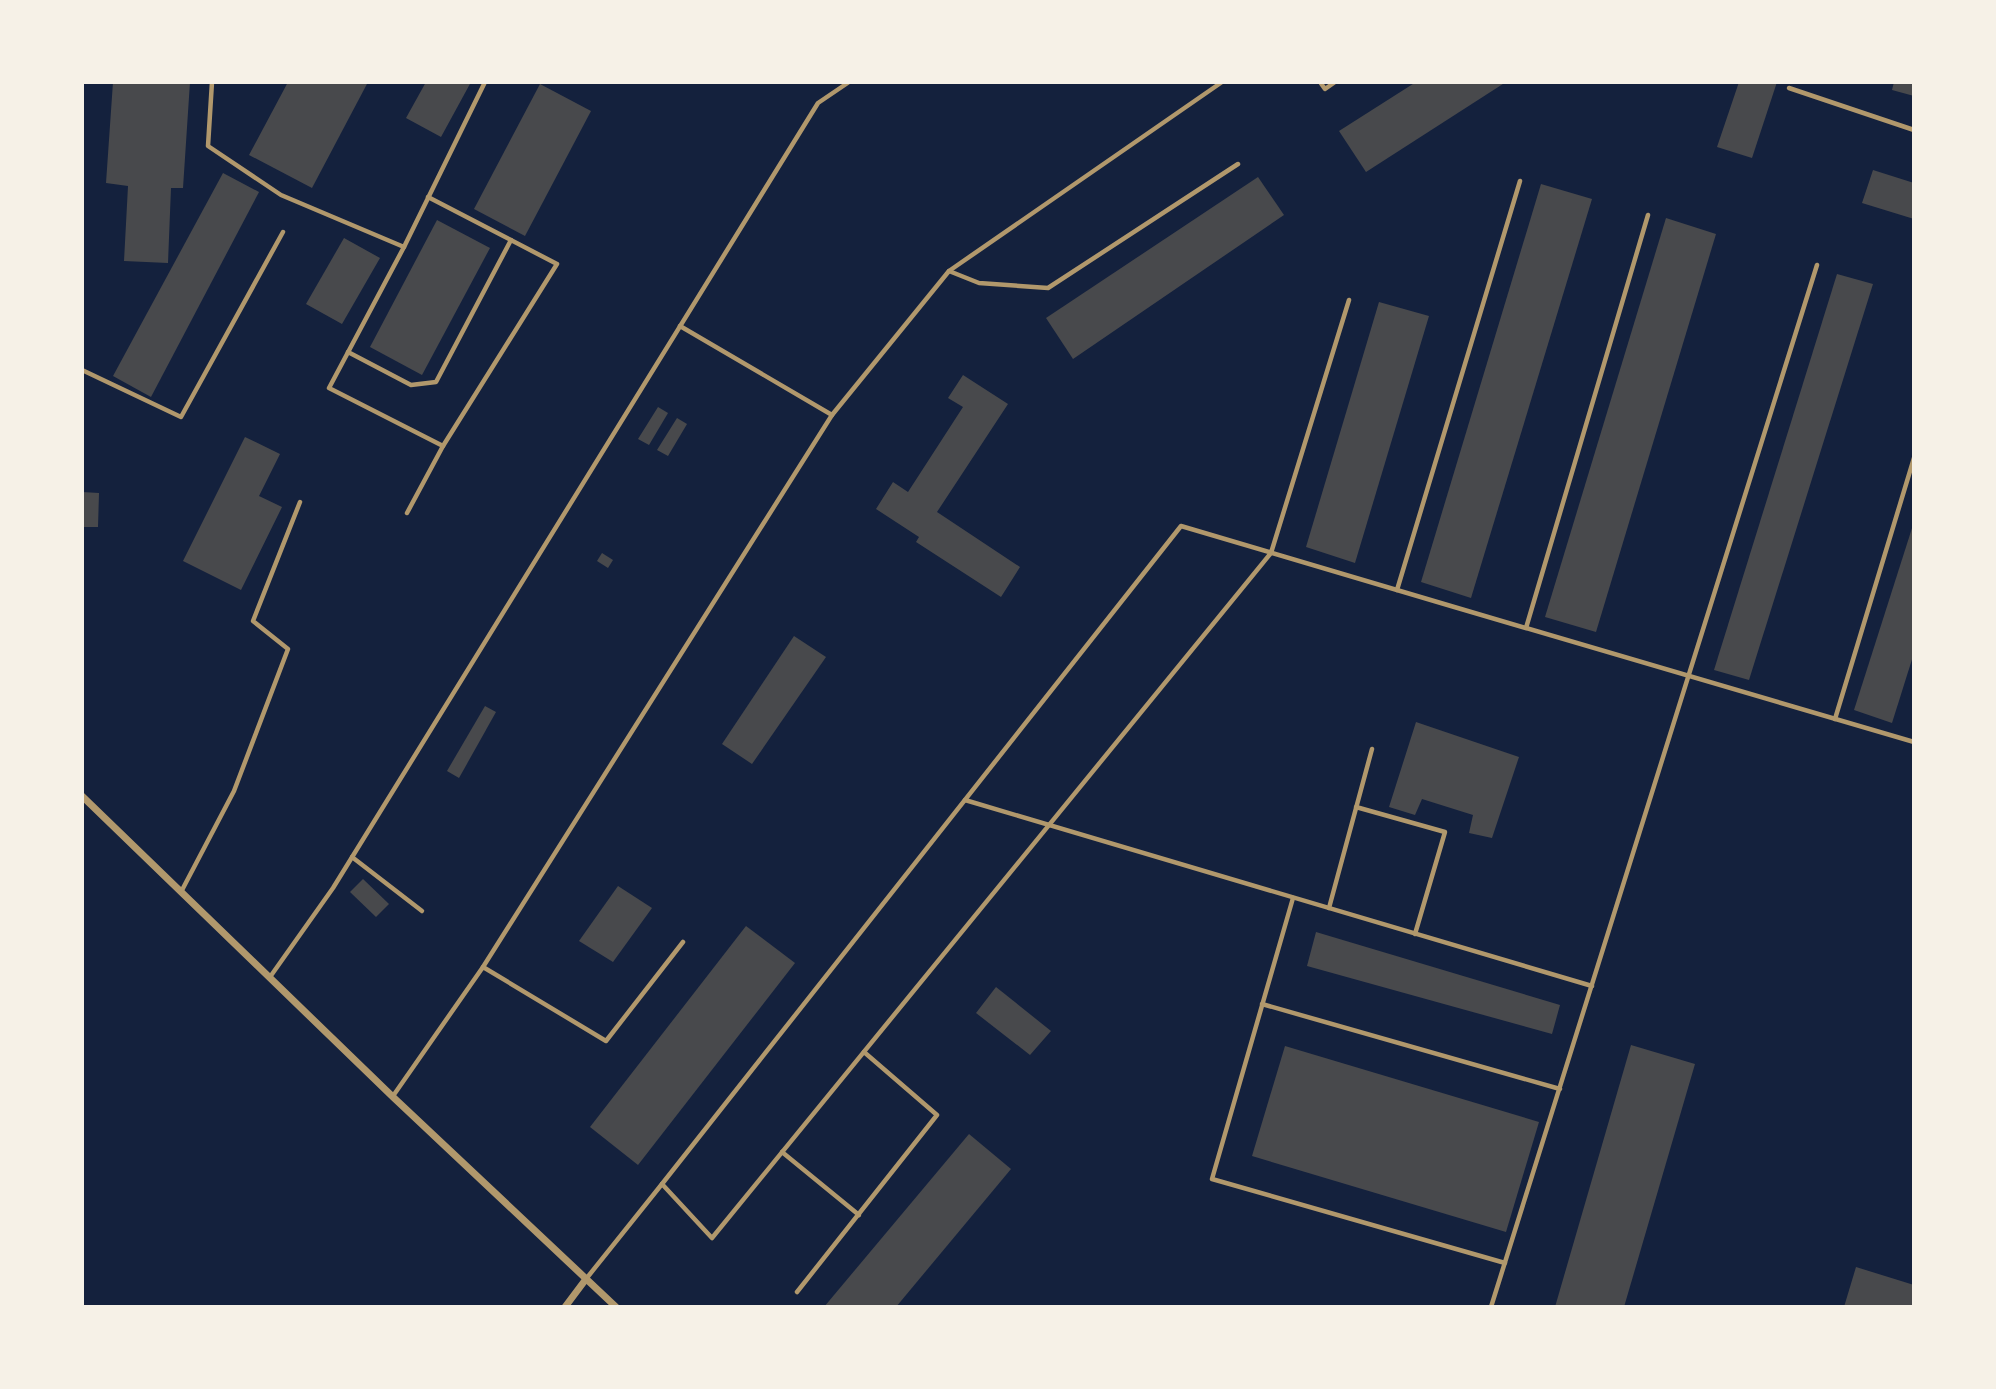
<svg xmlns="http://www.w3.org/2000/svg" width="1996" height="1389" font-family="'Alegreya Sans',sans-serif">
  <rect width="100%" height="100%" fill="#14213d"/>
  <g fill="#48494c">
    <path d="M 113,82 L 190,82 L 183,188 L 171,188 L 168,263 L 124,261 L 128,186 L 106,183 Z"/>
    <path d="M 288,82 L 368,82 L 312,188 L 249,155 Z"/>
    <path d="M 426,82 L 471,82 L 441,137 L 406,118 Z"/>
    <path d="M 1416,82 L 1506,82 L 1366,172 L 1339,131 Z"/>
    <path d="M 1739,82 L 1777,82 L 1752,158 L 1717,147 Z"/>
    <path d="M 1894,82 L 1914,82 L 1914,96 L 1892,90 Z"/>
    <path d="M 540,84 L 591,111 L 525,236 L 474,209 Z"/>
    <path d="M 1873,170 L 1914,183 L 1914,219 L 1862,203 Z"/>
    <path d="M 223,173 L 259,192 L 151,397 L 113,376 Z"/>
    <path d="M 1258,177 L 1284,215 L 1073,359 L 1046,318 Z"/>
    <path d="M 1541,184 L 1592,199 L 1471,598 L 1421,582 Z"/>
    <path d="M 1666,218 L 1716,234 L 1596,632 L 1545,617 Z"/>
    <path d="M 437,220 L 490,248 L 422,375 L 370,347 Z"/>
    <path d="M 344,238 L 380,258 L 342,324 L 306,304 Z"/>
    <path d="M 1837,274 L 1873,284 L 1749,680 L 1714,670 Z"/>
    <path d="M 1379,302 L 1429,316 L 1355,563 L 1306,547 Z"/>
    <path d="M 963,375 L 1008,404 L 937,512 L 1020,567 L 1001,597 L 916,542 L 919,537 L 876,509 L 893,482 L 908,492 L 963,407 L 948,398 Z"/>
    <path d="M 658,407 L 668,413 L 649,445 L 638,439 Z"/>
    <path d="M 677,418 L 687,424 L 668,456 L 657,450 Z"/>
    <path d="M 245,437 L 280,454 L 259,496 L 282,507 L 241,590 L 183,561 Z"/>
    <path d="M 82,492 L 99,493 L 98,527 L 82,527 Z"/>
    <path d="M 1913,525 L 1914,653 L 1892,723 L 1854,710 Z"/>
    <path d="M 602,553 L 613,560 L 608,568 L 597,561 Z"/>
    <path d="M 794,636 L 826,657 L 752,764 L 722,744 Z"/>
    <path d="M 485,706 L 496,712 L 459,778 L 447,771 Z"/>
    <path d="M 1416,722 L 1519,757 L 1492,838 L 1469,833 L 1473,815 L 1422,799 L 1415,815 L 1389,807 Z"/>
    <path d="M 363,879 L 389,904 L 376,917 L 350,892 Z"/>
    <path d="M 618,886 L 652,908 L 613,962 L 579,941 Z"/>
    <path d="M 746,926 L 795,963 L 638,1165 L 590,1127 Z"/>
    <path d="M 1316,932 L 1560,1005 L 1552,1034 L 1307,966 Z"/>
    <path d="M 996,987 L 1051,1031 L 1030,1055 L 976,1013 Z"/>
    <path d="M 1631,1045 L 1695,1064 L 1624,1307 L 1555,1307 Z"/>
    <path d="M 1285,1046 L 1539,1122 L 1506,1232 L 1252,1156 Z"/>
    <path d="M 969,1134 L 1011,1169 L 896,1307 L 824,1307 Z"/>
    <path d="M 1856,1267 L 1914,1285 L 1914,1307 L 1844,1307 Z"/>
  </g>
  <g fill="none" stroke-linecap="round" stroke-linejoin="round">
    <g stroke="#b1986c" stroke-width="4.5">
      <path d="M 212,82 L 208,146 L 281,195 L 404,247 L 485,82"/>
      <path d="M 1320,82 L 1325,89 L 1335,82"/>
      <path d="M 1789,88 L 1914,130"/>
      <path d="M 404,247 L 329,388 L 443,446"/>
      <path d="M 949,271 L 979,283 L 1048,288 L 1238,164"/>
      <path d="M 1349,300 L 1271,553 L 712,1238 L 662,1184 L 1181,526 C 1425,599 1670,670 1914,742"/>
      <path d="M 680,326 L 832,415"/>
      <path d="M 348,352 L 411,385 L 436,382 L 511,240"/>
      <path d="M 82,370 L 181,417 L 283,232"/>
      <path d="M 407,513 L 443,446 L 557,264 L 428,197"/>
      <path d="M 1397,590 L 1520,181"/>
      <path d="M 1526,628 L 1648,215"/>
      <path d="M 1835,719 L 1914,458"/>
      <path d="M 965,800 L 1592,986"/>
      <path d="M 1356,807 L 1445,832 L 1415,934"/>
      <path d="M 352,857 L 422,911"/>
      <path d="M 181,892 L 234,791 L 288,649 L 253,621 L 300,502"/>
      <path d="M 1293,898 L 1212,1179 L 1505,1263"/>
      <path d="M 1329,908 L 1372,749"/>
      <path d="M 483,967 L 832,415 L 949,271 L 1222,82"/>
      <path d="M 270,977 L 333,888 L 818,103 L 849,82"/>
      <path d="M 1262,1004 L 1560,1089"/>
      <path d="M 393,1096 L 483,967 L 606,1041 L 683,942"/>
      <path d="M 782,1152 L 859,1215"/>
      <path d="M 586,1279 L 662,1184"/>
      <path d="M 797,1292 L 937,1115 L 864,1052"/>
      <path d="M 1491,1307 L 1817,265"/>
    </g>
    <g stroke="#b1986c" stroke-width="7">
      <path d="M 82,796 L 393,1097 L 616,1307"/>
      <path d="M 565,1307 L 586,1279"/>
    </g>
  </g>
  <rect width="1996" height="1389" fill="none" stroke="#f6f1e7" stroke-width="168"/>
</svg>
